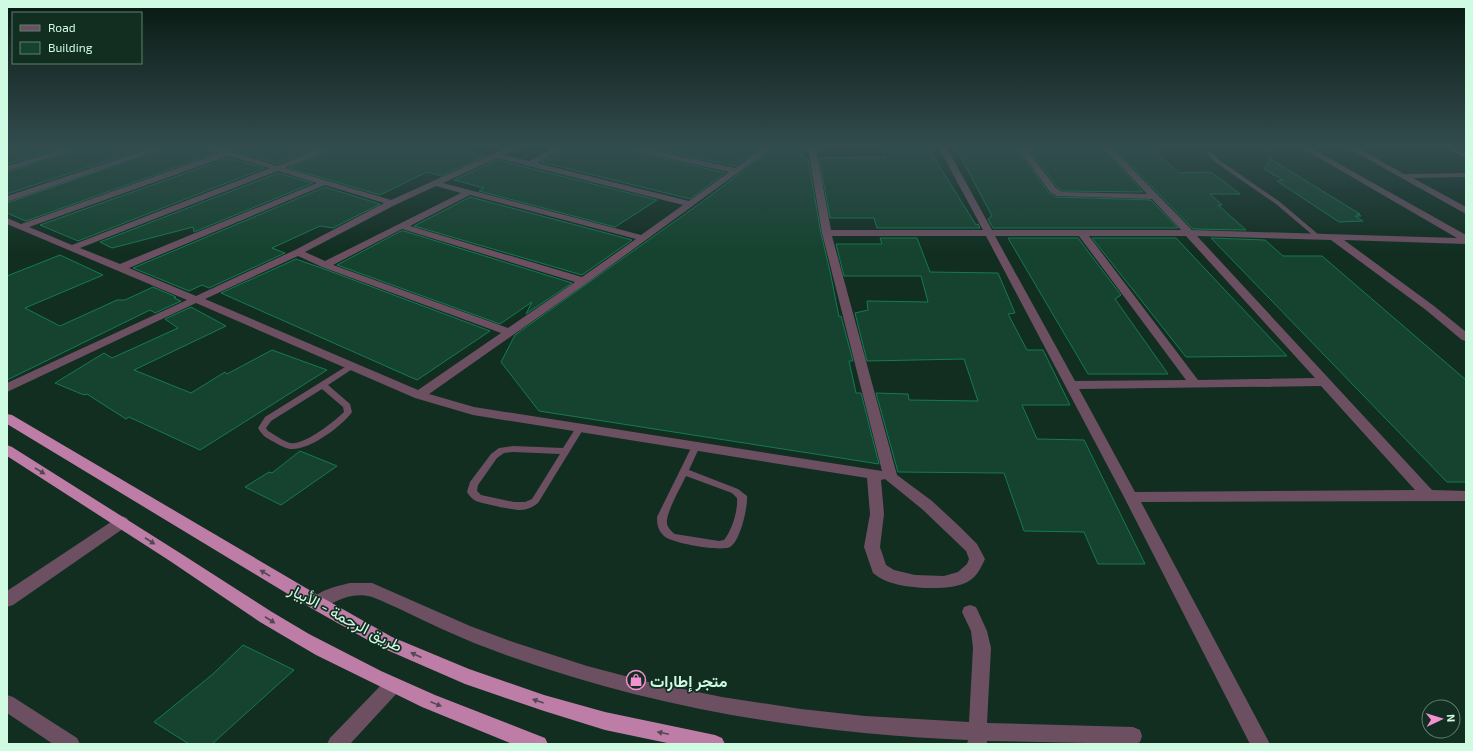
<svg xmlns="http://www.w3.org/2000/svg" width="1473" height="751" font-family="'Exo 2',Vazirmatn,sans-serif">
  <rect width="100%" height="100%" fill="#112e21"/>
  <g fill="#15432f" stroke="#137b53">
    <path d="M 7,148 L 62,148 L 7,164 Z"/>
    <path d="M 80,148 L 147,148 L 7,194 L 7,172 Z"/>
    <path d="M 164,148 L 206,148 L 216,153 L 26,221 L 7,213 L 7,203 Z"/>
    <path d="M 224,148 L 319,148 L 277,164 Z"/>
    <path d="M 335,148 L 457,148 L 486,156 L 441,176 L 427,172 L 380,195 L 289,168 Z"/>
    <path d="M 568,148 L 626,148 L 631,151 L 725,173 L 690,199 L 541,162 Z"/>
    <path d="M 648,148 L 760,148 L 735,166 Z"/>
    <path d="M 773,148 L 802,148 L 804,159 L 808,159 L 821,233 L 831,276 L 839,317 L 841,316 L 853,361 L 849,361 L 856,393 L 861,393 L 879,464 L 539,411 L 501,362 L 515,335 L 702,202 Z"/>
    <path d="M 881,148 L 928,148 L 976,225 L 978,224 L 980,228 L 877,228 L 874,218 L 830,218 L 819,158 L 885,157 Z"/>
    <path d="M 956,148 L 1017,148 L 1049,193 L 1056,197 L 1151,200 L 1178,228 L 993,228 L 988,219 L 992,216 Z"/>
    <path d="M 1028,148 L 1103,148 L 1143,192 L 1062,191 L 1057,187 Z"/>
    <path d="M 1114,148 L 1152,148 L 1179,173 L 1211,172 L 1240,194 L 1210,194 L 1222,205 L 1218,205 L 1246,230 L 1193,229 Z"/>
    <path d="M 228,158 L 265,168 L 78,241 L 40,225 Z"/>
    <path d="M 1270,159 L 1360,214 L 1357,214 L 1361,216 L 1355,216 L 1363,221 L 1339,222 L 1277,181 L 1283,180 L 1264,169 Z"/>
    <path d="M 497,160 L 657,200 L 615,227 L 479,191 L 484,188 L 454,180 Z"/>
    <path d="M 278,173 L 313,183 L 194,232 L 193,227 L 112,248 L 100,242 Z"/>
    <path d="M 325,187 L 380,204 L 333,228 L 320,226 L 272,248 L 285,253 L 209,288 L 202,285 L 189,291 L 133,268 Z"/>
    <path d="M 470,197 L 606,233 L 632,240 L 582,275 L 414,226 Z"/>
    <path d="M 401,231 L 404,231 L 572,283 L 526,314 L 532,302 L 500,324 L 337,265 Z"/>
    <path d="M 880,238 L 917,238 L 930,272 L 998,273 L 1015,313 L 1008,314 L 1027,350 L 1043,350 L 1070,405 L 1022,405 L 1037,439 L 1084,440 L 1145,564 L 1098,564 L 1084,532 L 1024,531 L 1004,473 L 898,472 L 876,393 L 908,394 L 909,400 L 978,401 L 964,359 L 867,361 L 855,313 L 868,310 L 867,301 L 928,302 L 921,276 L 844,276 L 836,244 L 882,244 Z"/>
    <path d="M 1008,238 L 1078,238 L 1121,295 L 1115,299 L 1168,374 L 1088,374 Z"/>
    <path d="M 1092,238 L 1176,238 L 1287,356 L 1186,357 Z"/>
    <path d="M 1211,238 L 1265,240 L 1283,256 L 1322,256 L 1466,380 L 1466,482 L 1447,482 Z"/>
    <path d="M 60,255 L 103,275 L 25,308 L 60,326 L 117,300 L 125,300 L 153,287 L 176,297 L 174,298 L 181,301 L 155,313 L 150,310 L 7,380 L 7,276 Z"/>
    <path d="M 296,259 L 327,270 L 490,331 L 417,380 L 221,293 Z"/>
    <path d="M 191,307 L 226,326 L 134,370 L 191,393 L 225,372 L 227,374 L 272,350 L 327,370 L 200,450 L 129,417 L 126,419 L 87,394 L 84,395 L 55,383 L 104,353 L 112,358 L 178,328 L 165,319 Z"/>
    <path d="M 300,451 L 337,466 L 281,505 L 245,487 L 269,472 L 272,473 Z"/>
    <path d="M 243,645 L 294,670 L 212,744 L 189,744 L 154,722 L 213,674 Z"/>
  </g>
  <g fill="none" stroke-linecap="round" stroke-linejoin="round">
    <g fill="#6c5062" fill-rule="evenodd">
      <path d="M 1207,152 L 1211,152 L 1219,160 L 1280,202 L 1319,235 L 1319,237 L 1315,237 L 1276,204 L 1215,162 L 1207,154 Z"/>
      <path d="M 350,364 L 356,364 L 357,366 L 328,385 L 350,404 L 352,412 C 342,426 309,451 290,449 C 285,448 279,445 274,442 C 266,438 262,435 258,428 L 265,417 ZM 322,389 L 343,407 L 344,412 C 335,421 304,446 290,443 C 283,441 275,435 268,431 L 266,428 L 271,421 Z"/>
      <path d="M 580,425 L 584,428 L 538,503 C 533,507 527,510 520,510 C 512,510 485,504 476,501 C 472,499 469,495 467,492 L 470,482 L 491,454 L 499,448 L 513,446 L 563,448 L 577,426 ZM 513,452 L 560,454 L 532,499 L 525,502 L 514,502 L 481,495 L 477,491 L 478,485 L 497,458 L 504,453 Z"/>
      <path d="M 696,443 L 699,444 L 700,446 L 689,470 L 738,489 L 747,496 C 748,507 740,542 730,547 C 721,552 671,543 664,536 C 658,530 657,525 657,517 L 692,446 L 693,444 ZM 686,476 L 732,493 L 737,498 C 738,511 732,530 724,540 L 719,541 L 675,534 C 672,532 668,528 667,524 C 665,514 681,487 686,476 Z"/>
    </g>
    <g fill="#6c5062" fill-rule="evenodd">
      <path d="M 67,148 L 79,148 L 7,171 L 7,166 Z"/>
      <path d="M 152,148 L 163,148 L 7,202 L 7,196 Z"/>
      <path d="M 207,148 L 219,148 L 277,166 L 323,148 L 334,148 L 285,168 L 391,200 L 506,148 L 516,148 L 504,155 L 529,161 L 553,148 L 563,148 L 537,163 L 689,201 L 729,172 L 631,150 L 627,148 L 641,148 L 735,168 L 763,148 L 772,148 L 587,283 L 429,394 L 474,407 L 882,471 L 822,233 L 808,148 L 816,148 L 831,230 L 983,230 L 939,148 L 947,148 L 992,230 L 1181,230 L 1152,199 L 1057,196 L 1050,192 L 1018,148 L 1026,148 L 1056,188 L 1062,192 L 1147,194 L 1104,148 L 1112,148 L 1192,230 L 1457,238 L 1302,148 L 1311,148 L 1466,235 L 1466,244 L 1344,240 L 1434,306 L 1466,332 L 1466,341 L 1462,340 L 1426,310 L 1331,240 L 1197,236 L 1432,490 L 1466,491 L 1466,501 L 1141,502 L 1270,744 L 1250,744 L 1124,497 L 986,236 L 832,236 L 897,475 L 932,501 L 959,526 L 977,544 L 985,559 C 981,568 977,576 969,581 C 952,592 902,589 884,580 C 880,578 877,576 873,573 L 864,547 L 870,514 L 867,478 L 473,415 L 415,398 L 196,303 L 7,392 L 7,383 L 187,300 L 7,224 L 7,218 L 21,224 L 220,153 ZM 228,156 L 270,168 L 72,245 L 29,227 ZM 497,158 L 683,205 L 641,235 L 443,183 ZM 278,171 L 317,183 L 120,264 L 80,248 ZM 325,185 L 384,203 L 295,250 L 196,296 L 129,268 ZM 436,186 L 461,193 L 325,261 L 305,252 L 395,205 ZM 470,195 L 636,239 L 582,277 L 410,226 ZM 402,229 L 575,282 L 508,328 L 333,265 ZM 995,236 L 1079,236 L 1186,380 L 1075,381 ZM 1089,236 L 1186,236 L 1315,378 L 1198,380 ZM 298,256 L 322,267 L 501,333 L 418,390 L 205,299 ZM 1321,386 L 1415,490 L 1135,492 L 1079,389 ZM 885,479 L 922,509 L 966,551 L 969,559 L 967,564 L 958,572 L 944,576 L 915,575 L 894,570 L 886,565 L 880,547 L 884,514 L 881,480 Z"/>
      <path d="M 1348,148 L 1358,148 L 1404,174 L 1466,173 L 1466,177 L 1413,178 L 1466,207 L 1466,214 Z"/>
      <path d="M 1446,148 L 1456,148 L 1466,153 L 1466,158 Z"/>
      <path d="M 122,516 L 127,518 L 129,522 L 127,526 L 13,605 L 7,607 L 7,591 L 117,518 Z"/>
      <path d="M 350,583 L 372,583 L 470,626 L 513,642 L 587,666 L 644,681 L 722,697 L 801,709 L 865,716 L 969,722 L 973,648 L 971,631 L 962,612 L 964,607 L 970,605 L 976,607 L 987,631 L 991,648 L 987,723 L 1133,727 L 1140,730 L 1142,736 L 1140,742 L 1136,744 L 987,741 L 987,744 L 967,744 L 968,740 C 797,733 633,705 474,643 C 451,633 428,623 406,612 C 395,607 383,601 372,597 C 366,595 358,595 352,596 C 339,598 329,606 317,610 L 311,608 L 309,603 C 315,591 337,586 350,583 Z"/>
      <path d="M 392,678 L 398,680 L 401,686 L 398,692 L 350,744 L 327,744 L 330,738 L 386,680 Z"/>
      <path d="M 7,695 L 13,697 L 77,738 L 80,744 L 53,744 L 7,713 Z"/>
    </g>
    <g fill="#be7da6" fill-rule="evenodd">
      <path d="M 7,414 L 12,415 L 323,598 L 392,637 L 469,669 L 544,695 L 605,712 L 715,735 L 722,738 L 725,744 L 672,744 L 605,730 L 544,711 L 465,684 L 380,647 L 311,608 L 7,424 Z"/>
      <path d="M 7,445 L 12,447 L 180,553 L 272,612 L 309,634 L 381,671 L 435,695 L 545,738 L 548,744 L 510,743 L 422,707 L 316,655 L 260,622 L 170,561 L 7,456 Z"/>
    </g>
  </g>
  <defs><path id="oneway-solid" d="M-6-.8H1V-3.2L6.5 0L1 3.2V.8H-6Z"/></defs>
  <g fill="#4e4a50">
    <use href="#oneway-solid" transform="translate(40 471) rotate(32)"/>
    <use href="#oneway-solid" transform="translate(150 541) rotate(33)"/>
    <use href="#oneway-solid" transform="translate(265 573) rotate(-149)"/>
    <use href="#oneway-solid" transform="translate(270 620) rotate(33)"/>
    <use href="#oneway-solid" transform="translate(416 655) rotate(-156)"/>
    <use href="#oneway-solid" transform="translate(538 701) rotate(-161)"/>
    <use href="#oneway-solid" transform="translate(436 704) rotate(22)"/>
    <use href="#oneway-solid" transform="translate(663 733) rotate(-168)"/>
  </g>
  <linearGradient id="sky" x2="0" y2="1"><stop stop-color="#091912"/><stop offset="0.58" stop-color="#324c4e"/><stop offset="1" stop-color="#324c4e" stop-opacity="0"/></linearGradient>
  <rect width="1473" height="253" fill="url(#sky)"/>
  <defs>
    <g id="shop-ring" transform="scale(1)"><circle r="9.5" fill="#112e21" stroke="#f491d3" stroke-width="1.5"/><path d="M-5-2.5h2.3a2.7 3.5 0 0 1 5.4 0H5L5.5 6h-11ZM-1.5-2.5h3a1.5 2.3 0 0 0-3 0Z" fill="#f491d3"/></g>
  </defs>
  <g fill-rule="evenodd">
    <use href="#shop-ring" x="636" y="680"/>
  </g>
  <g text-anchor="middle" dominant-baseline="central" stroke-width="3.5" stroke-linejoin="round" paint-order="stroke">
    <g font-size="16" fill="#d0fbe3" stroke="#112e21">
      <text transform="translate(346 617) rotate(28)">طريق الرجمة - الأبيار</text>
    </g>
    <g font-size="16" font-weight="bold" fill="#d0fbe3" stroke="#112e21" text-anchor="start">
      <text x="650" y="680">متجر إطارات</text>
    </g>
  </g>
  <rect width="1473" height="751" fill="none" stroke="#d0fbe3" stroke-width="16"/>
  <rect x="12" y="12" width="130" height="52" fill="#112e21" stroke="#5d806f"/>
  <rect x="20" y="25" width="20" height="6" fill="#6c5062" stroke="#5d806f"/>
  <text x="48" y="32" font-size="12" fill="#d0fbe3">Road</text>
  <rect x="20" y="42" width="20" height="12" fill="#15432f" stroke="#5d806f"/>
  <text x="48" y="52" font-size="12" fill="#d0fbe3">Building</text>
  <g transform="translate(1441 719) rotate(86)"><circle r="19" fill="#112e21" stroke="#5d806f"/>
  <path d="M0-3L7 15L0 10L-7 15Z" fill="#f491d3"/>
  <text y="-6" font-size="11" font-weight="bold" text-anchor="middle" fill="#d0fbe3">N</text>
  </g>
</svg>
